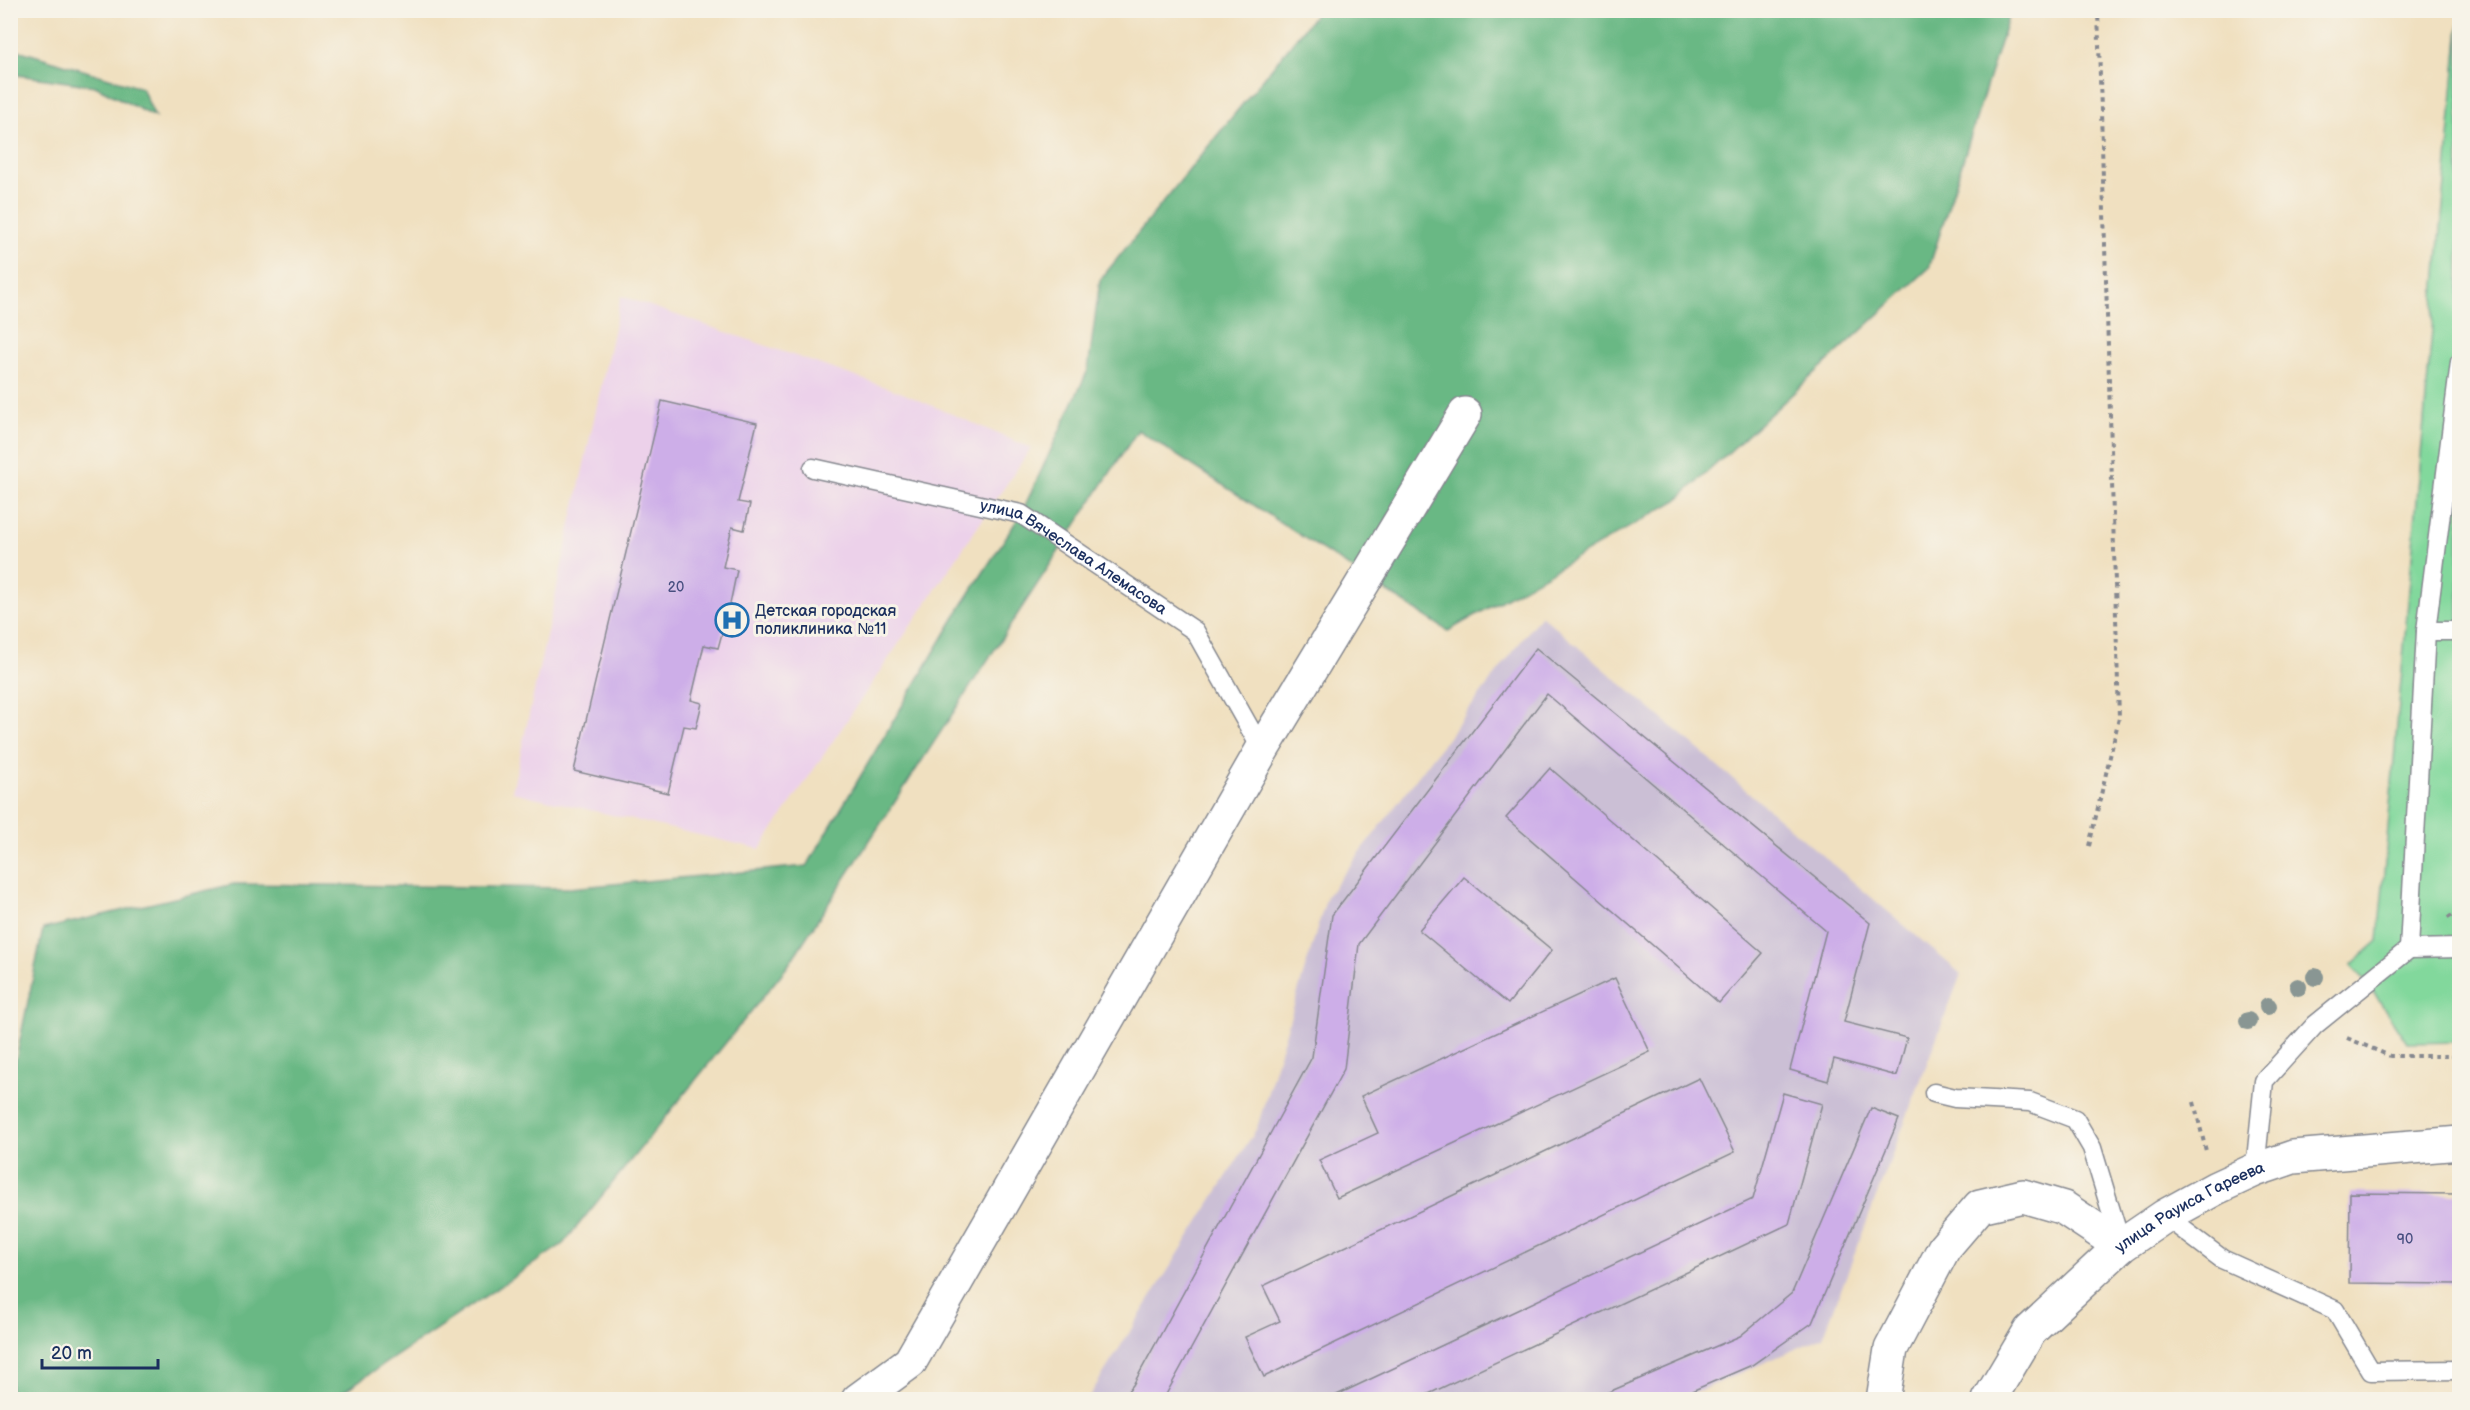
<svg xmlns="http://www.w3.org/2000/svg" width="2470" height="1410" font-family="'Balsamiq Sans',sans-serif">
  <rect width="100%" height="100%" fill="#f7f3e8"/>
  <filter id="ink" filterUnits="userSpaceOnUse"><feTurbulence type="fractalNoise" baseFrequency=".0167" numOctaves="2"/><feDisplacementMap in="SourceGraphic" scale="12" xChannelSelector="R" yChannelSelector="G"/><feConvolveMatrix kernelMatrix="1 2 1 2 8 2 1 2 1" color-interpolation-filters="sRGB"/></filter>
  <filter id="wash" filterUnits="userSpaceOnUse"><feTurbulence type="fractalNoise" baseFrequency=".008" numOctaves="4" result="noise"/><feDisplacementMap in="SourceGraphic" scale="24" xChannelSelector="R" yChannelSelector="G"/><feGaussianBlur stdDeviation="1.35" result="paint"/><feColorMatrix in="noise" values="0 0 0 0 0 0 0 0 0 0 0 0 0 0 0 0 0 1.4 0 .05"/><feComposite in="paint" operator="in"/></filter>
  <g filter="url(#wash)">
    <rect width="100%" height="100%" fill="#f0e0c0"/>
    <path fill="#ecd1ea" d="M 621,296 L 900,392 L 1031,448 L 760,849 L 512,792 Z"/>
    <path fill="#cbbfd5" d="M 1541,615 L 1961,974 L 1823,1337 L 1681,1399 L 1087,1400 L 1257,1128 L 1327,896 Z"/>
    <path fill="#82d89c" stroke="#4e847d" stroke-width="1.5" d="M 2459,25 L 2459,1042 L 2407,1043 L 2367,982 L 2351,965 L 2378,941 Z"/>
    <g fill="#69b884" stroke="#427471" stroke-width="1.5">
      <path d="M 1318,11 L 2010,11 L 1929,268 L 1677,500 L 1448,631 L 1138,430 L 787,967 L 563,1244 L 332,1399 L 11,1400 L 11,1083 L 43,929 L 234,884 L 570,888 L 807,866 L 961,607 L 1021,514 L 1088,370 L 1100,280 Z"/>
      <path d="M 11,48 L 142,88 L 155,117 L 95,86 L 11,74 Z"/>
    </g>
    <g id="blocks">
      <g fill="#cdaee8">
        <path d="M 662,401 L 757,423 L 738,502 L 750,504 L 744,530 L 732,527 L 723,567 L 737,570 L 730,604 L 718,648 L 704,645 L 691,700 L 702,703 L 696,728 L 684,726 L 668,793 L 574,771 Z"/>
        <path d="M 1536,648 L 1870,923 L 1844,1022 L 1907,1038 L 1897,1076 L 1834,1059 L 1828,1081 L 1790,1070 L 1826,931 L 1547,694 L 1359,944 L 1344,1069 L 1163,1400 L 1120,1400 L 1133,1385 L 1312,1057 L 1332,915 Z"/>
        <path d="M 1550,768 L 1763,953 L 1719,1003 L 1506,818 Z"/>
        <path d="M 1464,877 L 1552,950 L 1508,1004 L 1419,930 Z"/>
        <path d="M 1615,978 L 1650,1052 L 1337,1198 L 1319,1160 L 1378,1133 L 1361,1096 Z"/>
        <path d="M 1699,1078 L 1735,1152 L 1264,1377 L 1245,1337 L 1280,1321 L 1263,1286 Z"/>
        <path d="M 1783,1093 L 1822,1104 L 1789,1224 L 1416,1400 L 1326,1400 L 1753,1199 Z"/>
        <path d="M 1871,1108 L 1899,1119 L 1812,1323 L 1752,1365 L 1671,1400 L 1590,1400 L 1740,1336 L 1792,1293 Z"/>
        <path d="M 2350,1193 L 2460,1194 L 2460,1284 L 2349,1283 Z"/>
      </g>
    </g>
  </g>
  <g filter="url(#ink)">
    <use href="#blocks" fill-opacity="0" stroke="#86888f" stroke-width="1.5"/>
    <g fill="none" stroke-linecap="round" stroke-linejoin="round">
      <g stroke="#86888f" stroke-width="21">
        <g id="service">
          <path d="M 2460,362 L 2426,631 L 2409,949 L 2460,948"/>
          <path id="s1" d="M 813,468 L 1021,514 L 1195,631 L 1262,750"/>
          <path d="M 2426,631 L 2460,631"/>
          <path d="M 1934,1093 L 1955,1098 L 2030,1102 L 2075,1119 L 2092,1148 L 2121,1244"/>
          <path d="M 2255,1170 L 2264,1081 L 2315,1025 L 2409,949"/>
          <path d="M 2165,1216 L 2222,1259 L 2335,1310 L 2371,1371 L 2460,1370"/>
        </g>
      </g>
      <g stroke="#86888f" stroke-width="36">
        <path id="minor" d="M 858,1400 L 910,1362 L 1262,750 L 1465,414"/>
      </g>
      <g stroke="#86888f" stroke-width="36">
        <g id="tertiary">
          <path d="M 1883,1400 L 1891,1349 L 1944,1248 L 1980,1206 L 2023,1196 L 2064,1208 L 2121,1246"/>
          <path id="s2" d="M 1989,1400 L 2030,1331 L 2121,1246 L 2165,1216 L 2216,1188 L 2255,1170 L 2293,1157 L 2460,1143"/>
        </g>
      </g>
      <g stroke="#86888f" stroke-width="4" stroke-dasharray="4.5 4.5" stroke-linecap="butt">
        <path d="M 2089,846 L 2119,718 L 2098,10"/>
        <path d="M 2448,918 L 2460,909"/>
        <path d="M 2347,1038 L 2390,1056 L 2460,1056"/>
        <path d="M 2194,1102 L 2206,1151"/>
      </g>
      <use href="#service" stroke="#fff" stroke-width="18"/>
      <use href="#minor" stroke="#fff" stroke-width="33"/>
      <use href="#tertiary" stroke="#fff" stroke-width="33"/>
    </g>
    <g fill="#899693">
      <circle cx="2315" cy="977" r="9"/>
      <circle cx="2298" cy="987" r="9"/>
      <circle cx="2268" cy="1006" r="9"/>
      <circle cx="2248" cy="1021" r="9"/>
    </g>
  </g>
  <defs>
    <g id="hospital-ring" transform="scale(1.725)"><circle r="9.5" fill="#f7f3e8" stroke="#1f6fb2" stroke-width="1.5"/><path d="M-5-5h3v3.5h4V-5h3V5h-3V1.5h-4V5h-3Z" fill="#1f6fb2"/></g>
  </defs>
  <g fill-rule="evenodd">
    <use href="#hospital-ring" x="732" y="620"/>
  </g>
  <g text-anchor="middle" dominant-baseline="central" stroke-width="6" stroke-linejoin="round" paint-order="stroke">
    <g font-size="14" fill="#484f80">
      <text x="676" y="587">20</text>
      <text x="2405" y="1239">90</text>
    </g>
    <g font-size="16" fill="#1b2f5e" stroke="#f7f3e8">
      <text stroke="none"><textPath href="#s1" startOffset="279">улица Вячеслава Алемасова</textPath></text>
      <text stroke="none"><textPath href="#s2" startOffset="284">улица Рауиса Гареева</textPath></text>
    </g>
    <g font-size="16" fill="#1b2f5e" stroke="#f7f3e8" text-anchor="start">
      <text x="755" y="611">Детская городская<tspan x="755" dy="18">поликлиника №11</tspan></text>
    </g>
  </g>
  <rect width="2470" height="1410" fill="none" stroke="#f7f3e8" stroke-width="36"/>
  <path d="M42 1359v9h116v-9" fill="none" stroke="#1b2f5e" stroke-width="3"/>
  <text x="51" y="1359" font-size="18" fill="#1b2f5e" stroke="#f7f3e8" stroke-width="4.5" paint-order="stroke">20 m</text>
</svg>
